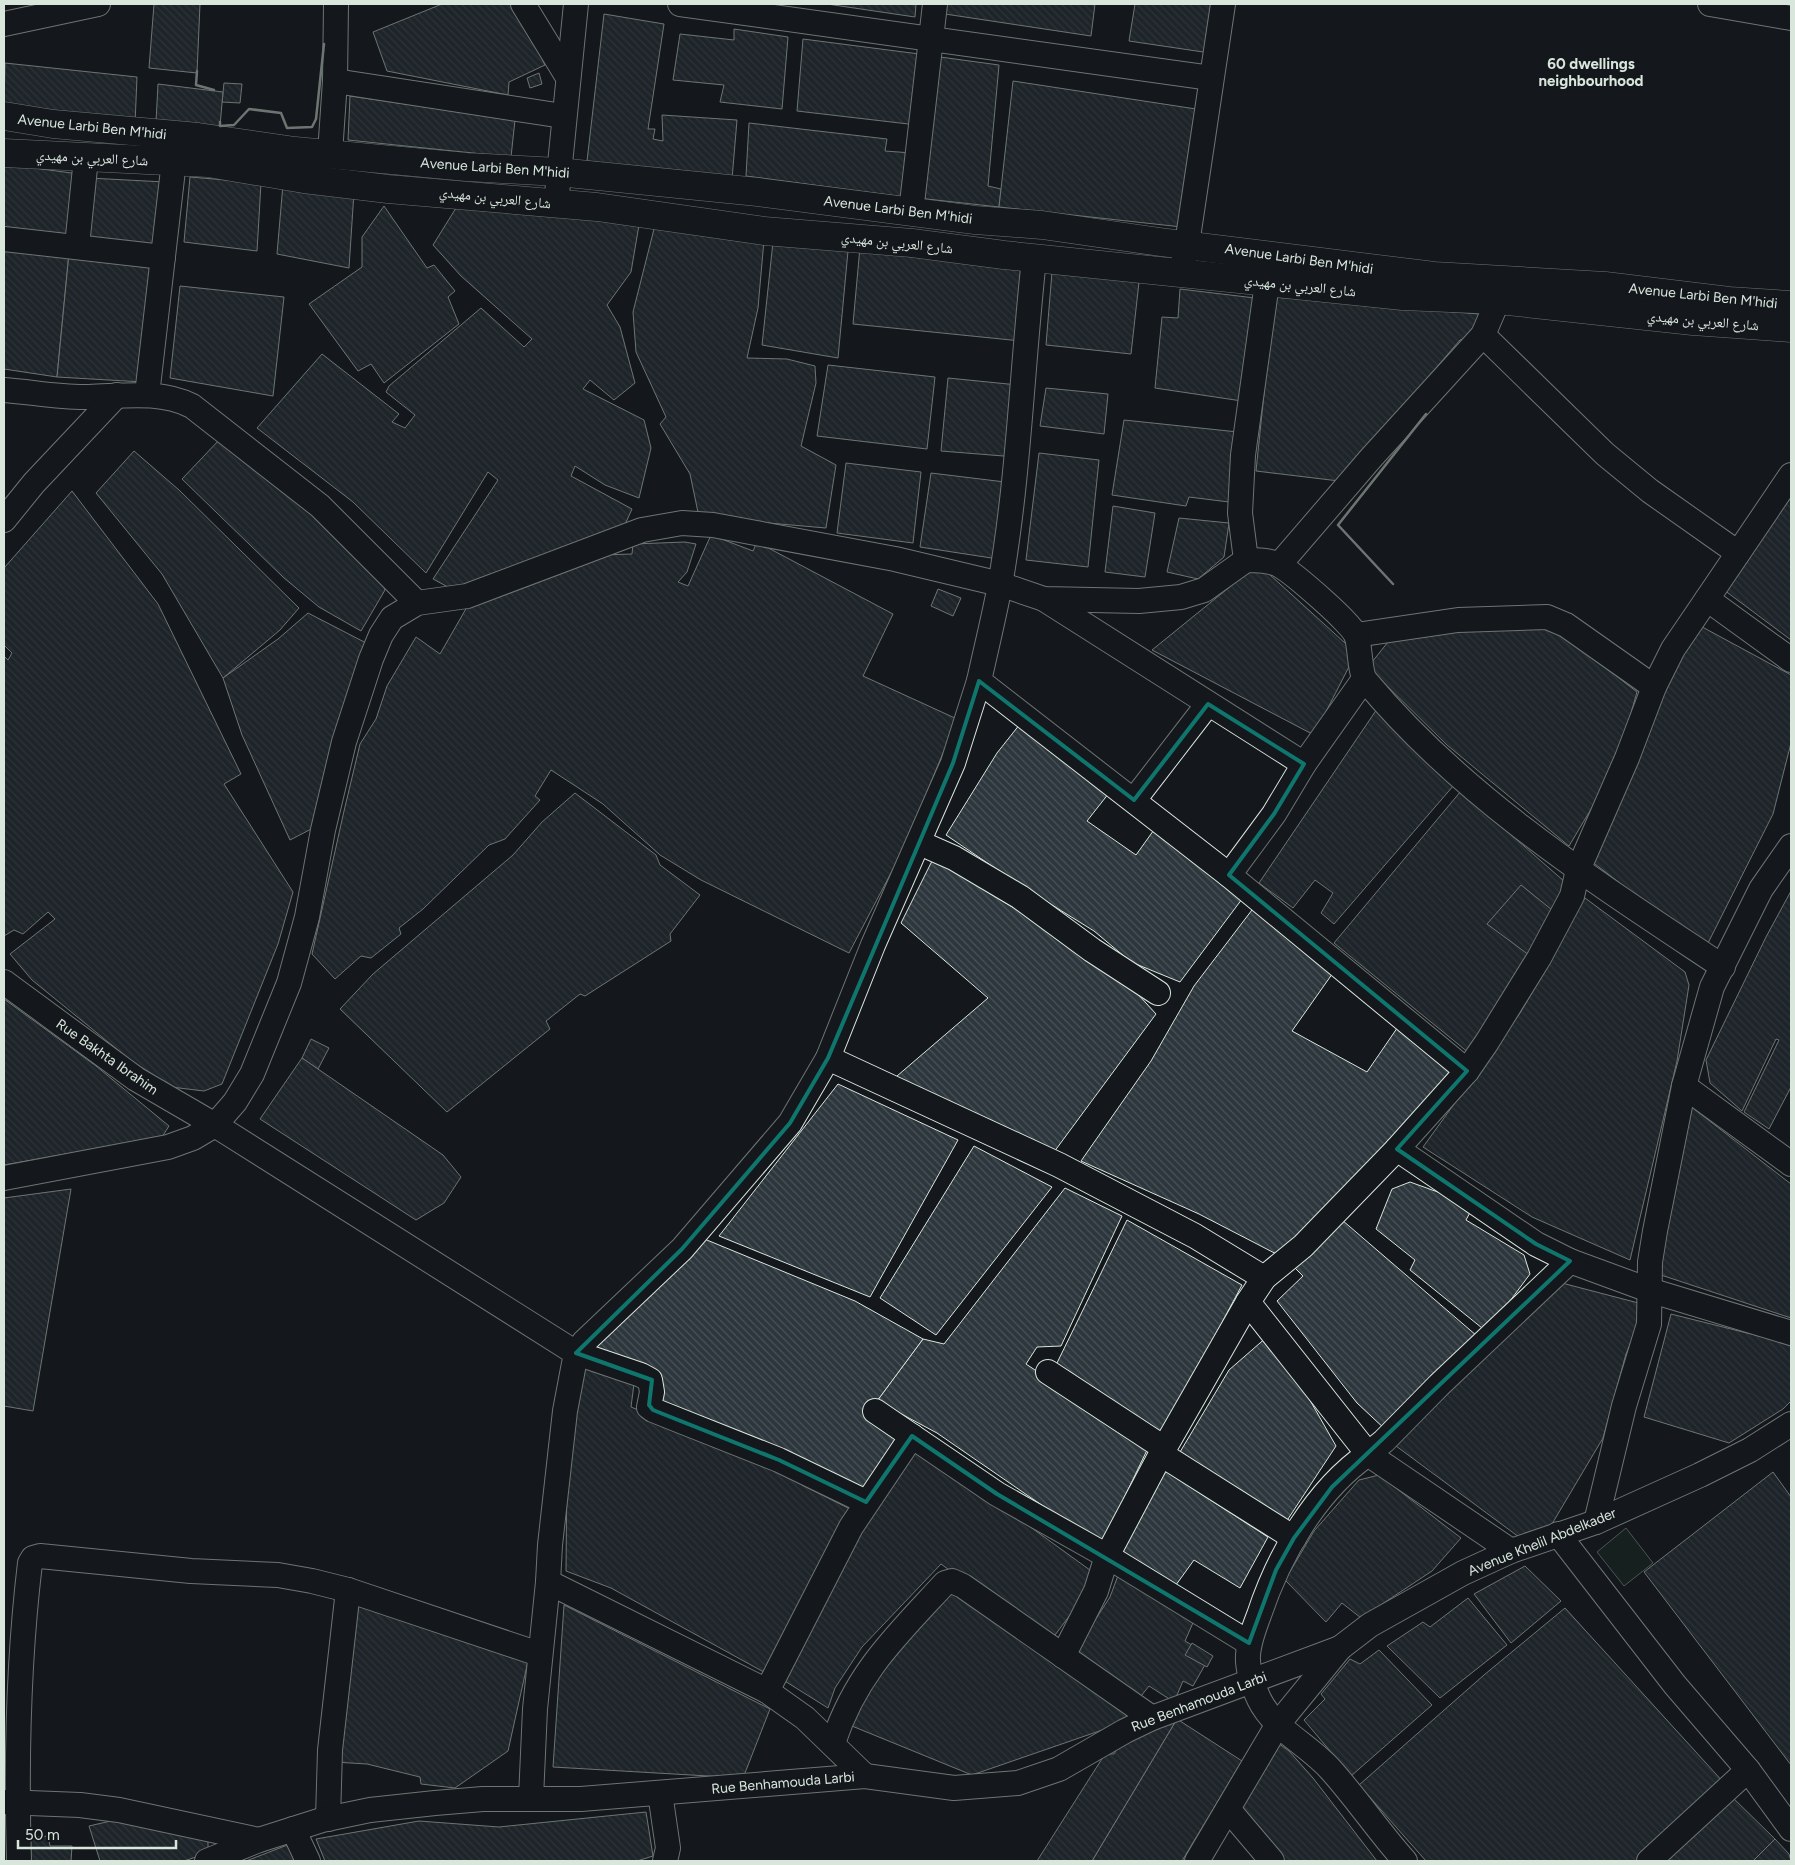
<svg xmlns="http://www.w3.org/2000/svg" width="1795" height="1865" font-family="Figtree,'Noto Naskh Arabic',sans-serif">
  <defs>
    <pattern id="building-back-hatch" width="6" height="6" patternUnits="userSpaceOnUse" patternTransform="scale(1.25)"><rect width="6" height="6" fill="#2c363c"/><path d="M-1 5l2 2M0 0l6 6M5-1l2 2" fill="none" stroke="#4a5358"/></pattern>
  </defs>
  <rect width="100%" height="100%" fill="#14181c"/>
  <path fill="#1a2d24" stroke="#939e99" d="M 1626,1528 L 1653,1563 L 1624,1586 L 1597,1552 Z"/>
  <g fill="url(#building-back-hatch)" stroke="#d8e6dc">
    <path d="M 154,4 L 200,4 L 197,73 L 149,68 Z"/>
    <path d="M 442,4 L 516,4 L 545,65 L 509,82 L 508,95 L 387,71 L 373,32 Z"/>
    <path d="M 827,4 L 916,4 L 915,17 Z"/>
    <path d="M 946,4 L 1095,4 L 1091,36 L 945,14 Z"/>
    <path d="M 1135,4 L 1215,4 L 1210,53 L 1129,41 Z"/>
    <path d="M 604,14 L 664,24 L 648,129 L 655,129 L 653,139 L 663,141 L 662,115 L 737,120 L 732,179 L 587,161 Z"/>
    <path d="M 734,29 L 788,37 L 782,109 L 720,102 L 724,85 L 673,80 L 680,34 L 734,40 Z"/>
    <path d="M 803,39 L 927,55 L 917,125 L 797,111 Z"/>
    <path d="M 933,56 L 999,65 L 988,186 L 1001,189 L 999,207 L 918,198 Z"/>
    <path d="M 5,63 L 137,77 L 135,124 L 4,107 Z"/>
    <path d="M 539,73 L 542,84 L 530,88 L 527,78 Z"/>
    <path d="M 1013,81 L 1196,109 L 1182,227 L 999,207 Z"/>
    <path d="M 224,83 L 242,84 L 240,103 L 222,102 Z"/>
    <path d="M 158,84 L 223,92 L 220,126 L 156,122 Z"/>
    <path d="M 350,96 L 515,120 L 511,157 L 348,140 Z"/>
    <path d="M 749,123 L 887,139 L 885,151 L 912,153 L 904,197 L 746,176 Z"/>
    <path d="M 4,164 L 79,174 L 72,237 L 4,229 Z"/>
    <path d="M 190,177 L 261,183 L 257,251 L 184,242 Z"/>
    <path d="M 89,178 L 165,182 L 158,249 L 82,240 Z"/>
    <path d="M 283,184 L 354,192 L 349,268 L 277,254 Z"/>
    <path d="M 461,200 L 640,219 L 631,272 L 607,305 L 620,327 L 635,383 L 614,400 L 590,380 L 583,389 L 644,420 L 651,448 L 639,498 L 605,485 L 575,466 L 571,476 L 632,509 L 618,540 L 463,595 L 433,579 L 498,480 L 488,472 L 426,573 L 353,502 L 257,428 L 322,354 L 399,414 L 392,422 L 405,428 L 415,415 L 386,392 L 389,386 L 481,308 L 524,347 L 532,339 L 461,276 L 433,245 Z"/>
    <path d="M 384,206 L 427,268 L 434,265 L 455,291 L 448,297 L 459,324 L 384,383 L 371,364 L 358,371 L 309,304 L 362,267 L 362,237 Z"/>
    <path d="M 655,225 L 764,240 L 758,308 L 747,358 L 787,359 L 815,366 L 816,383 L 801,446 L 836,465 L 826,528 L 699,517 L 690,474 L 660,424 L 666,417 L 636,352 L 633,312 Z"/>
    <path d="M 773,242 L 848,251 L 838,358 L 762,345 Z"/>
    <path d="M 860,247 L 1026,267 L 1021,341 L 853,324 Z"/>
    <path d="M 4,248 L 69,253 L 57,377 L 4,369 Z"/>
    <path d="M 69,253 L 158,265 L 143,382 L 57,377 Z"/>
    <path d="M 1052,272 L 1139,282 L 1131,354 L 1046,345 Z"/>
    <path d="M 180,286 L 284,297 L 273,396 L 170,378 Z"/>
    <path d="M 1180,289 L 1255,298 L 1242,401 L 1155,388 L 1162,317 L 1178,318 Z"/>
    <path d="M 1274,297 L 1479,314 L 1471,337 L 1460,340 L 1339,481 L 1256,471 Z"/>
    <path d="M 828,365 L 935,377 L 927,449 L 817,436 Z"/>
    <path d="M 948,378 L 1018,385 L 1016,457 L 941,451 Z"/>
    <path d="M 1046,388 L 1108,394 L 1104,434 L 1040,426 Z"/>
    <path d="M 1124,420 L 1238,432 L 1229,502 L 1189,497 L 1186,506 L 1112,495 Z"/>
    <path d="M 221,438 L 356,547 L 377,568 L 385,590 L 361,631 L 319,607 L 284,578 L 182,479 Z"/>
    <path d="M 134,451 L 179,490 L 299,608 L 280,630 L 223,678 L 162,574 L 96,493 Z"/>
    <path d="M 1039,453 L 1099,460 L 1088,567 L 1026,560 Z"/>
    <path d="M 846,463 L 921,472 L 913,543 L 837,533 Z"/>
    <path d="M 931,473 L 1005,482 L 998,559 L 920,547 Z"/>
    <path d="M 1791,489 L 1791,640 L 1720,587 Z"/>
    <path d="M 72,491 L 158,604 L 241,774 L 224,784 L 293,892 L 278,944 L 222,1084 L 204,1091 L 171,1087 L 129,1059 L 32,980 L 10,954 L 55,919 L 48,912 L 23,934 L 14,930 L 4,936 L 4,656 L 8,660 L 12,653 L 4,645 L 4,568 Z"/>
    <path d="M 1113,506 L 1155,513 L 1145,577 L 1105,572 Z"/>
    <path d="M 1179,518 L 1229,523 L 1224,557 L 1198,579 L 1167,572 Z"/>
    <path d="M 711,535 L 753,551 L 757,542 L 893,614 L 863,676 L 957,719 L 903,850 L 849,953 L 701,880 L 660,855 L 603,804 L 551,770 L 535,796 L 540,800 L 505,839 L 489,845 L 423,909 L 399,928 L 401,934 L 371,958 L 361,956 L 335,979 L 312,954 L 344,811 L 360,744 L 376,719 L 387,686 L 416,637 L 440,654 L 471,600 L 601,555 L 632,554 L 633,544 L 685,542 L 696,544 L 687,572 L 678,582 L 688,586 Z"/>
    <path d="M 1258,564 L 1356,653 L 1314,735 L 1152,650 Z"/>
    <path d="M 938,589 L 961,598 L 953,616 L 931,606 Z"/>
    <path d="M 308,613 L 370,645 L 319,825 L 290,840 L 242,735 L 223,678 L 278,639 Z"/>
    <path d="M 1544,620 L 1637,692 L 1615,769 L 1569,846 L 1447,745 L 1368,667 L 1396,632 Z"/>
    <path d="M 1693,622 L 1791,675 L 1791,743 L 1773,814 L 1705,949 L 1586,857 Z"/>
    <path d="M 1377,709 L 1454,785 L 1334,924 L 1321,913 L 1333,893 L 1315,880 L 1293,908 L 1259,883 Z"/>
    <path d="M 1020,724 L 1109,793 L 1087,821 L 1136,855 L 1156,827 L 1245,895 L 1180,982 L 1131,962 L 1094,931 L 1023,887 L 946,835 L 997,753 Z"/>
    <path d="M 1461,791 L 1573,889 L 1469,1053 L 1334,943 Z"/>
    <path d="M 575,793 L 656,855 L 660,865 L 700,895 L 670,934 L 671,941 L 585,996 L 580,994 L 546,1021 L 550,1029 L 447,1112 L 340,1009 L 373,974 L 513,855 L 542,822 Z"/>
    <path d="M 933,859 L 1072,943 L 1127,982 L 1156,1014 L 1054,1152 L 915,1095 L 897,1076 L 988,998 L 901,923 Z"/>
    <path d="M 1521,885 L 1557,914 L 1533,958 L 1487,924 Z"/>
    <path d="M 1791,891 L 1791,1087 L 1769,1129 L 1744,1112 L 1779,1040 L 1776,1039 L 1742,1111 L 1710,1083 L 1706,1060 L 1766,937 Z"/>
    <path d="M 1585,898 L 1685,972 L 1689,985 L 1677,1061 L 1630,1260 L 1532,1217 L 1423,1147 L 1520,1013 L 1556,952 L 1549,948 Z"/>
    <path d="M 1255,906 L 1335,970 L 1292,1031 L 1367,1072 L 1402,1021 L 1459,1070 L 1286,1259 L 1199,1214 L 1081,1161 L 1151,1061 L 1194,986 Z"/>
    <path d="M 4,999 L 96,1066 L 169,1126 L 162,1137 L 4,1165 Z"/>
    <path d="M 311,1039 L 329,1048 L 318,1069 L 302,1058 Z"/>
    <path d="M 302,1058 L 443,1155 L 461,1177 L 444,1203 L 416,1220 L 260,1119 Z"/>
    <path d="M 838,1084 L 958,1140 L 870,1297 L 719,1236 Z"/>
    <path d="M 1689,1105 L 1791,1184 L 1791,1318 L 1652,1272 Z"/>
    <path d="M 974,1146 L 1052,1187 L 936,1335 L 880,1298 Z"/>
    <path d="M 1410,1182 L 1474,1205 L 1466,1220 L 1524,1255 L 1530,1274 L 1487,1332 L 1410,1270 L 1415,1260 L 1376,1229 L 1392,1189 Z"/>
    <path d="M 1065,1188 L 1122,1216 L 1061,1346 L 1037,1347 L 1026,1364 L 1149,1446 L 1101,1546 L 937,1433 L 877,1401 L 923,1339 L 944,1344 Z"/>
    <path d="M 71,1189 L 33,1411 L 4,1406 L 4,1198 Z"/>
    <path d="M 1127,1220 L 1242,1285 L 1163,1433 L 1055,1367 Z"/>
    <path d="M 1342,1220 L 1477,1336 L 1387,1431 L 1357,1403 L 1277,1301 L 1303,1276 L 1295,1268 Z"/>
    <path d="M 702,1238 L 855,1301 L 923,1339 L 877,1401 L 901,1438 L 865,1494 L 651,1407 L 657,1379 L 581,1350 Z"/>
    <path d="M 1558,1282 L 1646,1305 L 1626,1354 L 1603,1438 L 1549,1529 L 1523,1540 L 1396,1446 Z"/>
    <path d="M 1671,1314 L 1791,1344 L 1791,1401 L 1783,1409 L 1729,1443 L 1644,1417 Z"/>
    <path d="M 1268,1336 L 1299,1381 L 1336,1446 L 1286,1522 L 1180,1452 L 1229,1370 Z"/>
    <path d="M 577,1359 L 635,1376 L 631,1407 L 804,1476 L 802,1485 L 854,1511 L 771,1676 L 611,1588 L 566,1571 L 567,1465 Z"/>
    <path d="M 913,1442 L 1094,1573 L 1076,1607 L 1049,1643 L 941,1564 L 862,1647 L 835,1688 L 828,1708 L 780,1678 L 877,1491 Z"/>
    <path d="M 1159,1467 L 1268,1537 L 1240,1588 L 1194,1560 L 1173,1589 L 1115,1551 Z"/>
    <path d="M 1773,1472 L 1791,1497 L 1791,1765 L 1644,1572 Z"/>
    <path d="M 1379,1475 L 1461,1538 L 1432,1571 L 1361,1618 L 1342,1603 L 1326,1622 L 1285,1580 L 1314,1531 L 1359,1480 Z"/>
    <path d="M 1525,1566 L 1561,1601 L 1511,1643 L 1474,1594 Z"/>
    <path d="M 1120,1570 L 1196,1616 L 1185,1641 L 1210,1656 L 1193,1686 L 1183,1681 L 1174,1702 L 1149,1686 L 1137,1701 L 1073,1654 L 1110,1597 Z"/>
    <path d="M 952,1582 L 1137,1718 L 972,1775 L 847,1724 L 879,1659 Z"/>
    <path d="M 1468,1598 L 1507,1645 L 1440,1698 L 1387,1646 L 1423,1622 L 1430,1627 Z"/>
    <path d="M 353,1599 L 528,1661 L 508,1751 L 455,1788 L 421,1784 L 420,1777 L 367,1764 L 334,1762 Z"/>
    <path d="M 564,1605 L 770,1709 L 743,1778 L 553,1767 Z"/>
    <path d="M 1565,1608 L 1725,1784 L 1638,1861 L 1426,1861 L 1359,1785 L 1484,1675 Z"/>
    <path d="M 1192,1643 L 1213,1656 L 1207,1667 L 1185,1655 Z"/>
    <path d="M 1379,1650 L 1432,1705 L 1351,1776 L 1304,1720 L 1325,1699 L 1321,1694 L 1350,1659 L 1360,1664 Z"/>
    <path d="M 1177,1719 L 1242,1761 L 1182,1861 L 1092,1861 Z"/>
    <path d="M 1177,1719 L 1092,1861 L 1037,1861 L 1105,1754 L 1114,1754 L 1125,1734 Z"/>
    <path d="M 1274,1740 L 1289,1751 L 1313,1778 L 1377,1861 L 1279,1861 L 1234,1808 Z"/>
    <path d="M 1729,1794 L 1775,1839 L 1753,1861 L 1666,1861 Z"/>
    <path d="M 646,1812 L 653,1856 L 637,1861 L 325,1861 L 316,1839 L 419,1821 L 499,1827 Z"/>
    <path d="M 115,1820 L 208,1838 L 208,1853 L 184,1861 L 100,1861 L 89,1826 Z"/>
    <path d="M 48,1836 L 50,1846 L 72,1846 L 71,1861 L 29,1861 L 29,1838 Z"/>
    <path d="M 1775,1839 L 1789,1854 L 1791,1861 L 1753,1861 Z"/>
    <path d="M 290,1844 L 296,1861 L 246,1861 Z"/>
  </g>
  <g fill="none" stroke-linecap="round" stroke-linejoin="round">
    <g stroke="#d8e6dc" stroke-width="26">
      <g id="minor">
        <path d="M 523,4 L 567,76"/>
        <path d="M 680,4 L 1211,78"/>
        <path d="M 1710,4 L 1791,18"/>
        <path d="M 4,24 L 98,4"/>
        <path d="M 335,81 L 563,116"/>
        <path d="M 330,153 L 335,81 L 336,4"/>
        <path d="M 556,204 L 576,4"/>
        <path d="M 911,212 L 935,4"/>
        <path d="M 4,239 L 163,257"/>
        <path d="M 77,246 L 86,158"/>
        <path d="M 1034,259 C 1022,367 1019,477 1000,585 C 994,617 986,649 979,681 L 1229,875"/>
        <path d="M 1181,274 L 1187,244 L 1223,4"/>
        <path d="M 1483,335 L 1605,454 L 1650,491 L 1738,553"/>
        <path d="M 4,390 C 32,392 61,398 89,397 C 124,396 160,390 192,406 L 320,506 L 417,603"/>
        <path d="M 147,395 L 174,161"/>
        <path d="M 1791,475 L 1707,599 L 1791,660"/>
        <path d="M 4,520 L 34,483 L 117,395"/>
        <path d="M 1246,560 L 1240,513 L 1243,455 L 1267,283"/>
        <path d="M 1279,565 L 1371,458 L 1483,335 L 1498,300 L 1502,283"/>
        <path d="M 1044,599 L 1304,764"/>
        <path d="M 1356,635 L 1458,620 L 1547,617 L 1566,625 L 1654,687"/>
        <path d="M 1364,679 L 1304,764 L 1274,814 L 1229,875 L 1467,1071"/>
        <path d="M 1134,800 L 1208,704"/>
        <path d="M 920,843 L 954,858 L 1020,897 L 1092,950 L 1158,993"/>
        <path d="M 4,982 L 136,1079 L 215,1125 L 576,1353 L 565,1411 L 550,1545 L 548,1582 L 535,1709 L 531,1798"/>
        <path d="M 828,1058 L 1059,1165 L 1195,1236 L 1264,1278"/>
        <path d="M 1684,1086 L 1791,1164"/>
        <path d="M 1397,1149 L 1536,1244 L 1570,1261 L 1649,1290 L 1791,1333"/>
        <path d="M 4,1178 L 168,1147 L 193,1138 L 215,1125 L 235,1102 L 252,1074 L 289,983 L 307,917 L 323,830 L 344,742 L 371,659 L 381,635 L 392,618 L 417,603 L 467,596 L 642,530 L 682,523 L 713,525 L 895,559 L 1000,584 L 1044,599 L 1139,601 L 1181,597 L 1204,590 L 1246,560 C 1256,560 1270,560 1279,565 C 1293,573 1353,624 1357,637 C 1360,648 1360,674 1366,681 C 1464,799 1597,883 1723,967"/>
        <path d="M 1570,1261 L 1439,1385 L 1384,1441 L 1368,1454 L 1248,1302 L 1264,1278 L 1303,1246 L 1397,1149 L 1467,1071 L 1487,1042 L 1539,958 L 1572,896 L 1578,870 L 1627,758 L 1654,687 L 1673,649 L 1707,599"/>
        <path d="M 1248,1302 L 1161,1454 L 1107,1556 L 1249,1643"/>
        <path d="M 1048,1372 L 1164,1448"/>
        <path d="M 875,1411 L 997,1494 L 1107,1556 L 1096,1591 L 1063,1656"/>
        <path d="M 1161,1454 L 1294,1538"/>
        <path d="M 866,1502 L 779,1460 L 653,1410 L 649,1407 L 652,1392 L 650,1380 L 641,1375 L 576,1353 L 584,1342 L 682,1249 L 790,1123 L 828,1058 L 873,945 L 953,763 L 979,681"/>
        <path d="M 1596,1522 L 1624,1406 L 1649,1324 L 1650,1262 L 1655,1231 L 1684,1086 L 1712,987 L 1761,889 L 1791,846"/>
        <path d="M 1558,1534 L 1675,1685 L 1748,1770 L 1791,1829"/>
        <path d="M 548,1582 L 767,1691 L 805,1718 L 865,1776"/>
        <path d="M 767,1691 L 851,1527 L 912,1436"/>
        <path d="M 833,1743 C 856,1673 896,1636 945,1583 L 952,1581 L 963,1586 L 1152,1718"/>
        <path d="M 660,1793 L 668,1848 L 665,1861"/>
        <path d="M 4,1802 L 80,1805 L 119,1810 L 259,1840"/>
        <path d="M 1228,1809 L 1272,1861"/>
        <path d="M 328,1819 L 330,1750 L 348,1590"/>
        <path d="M 293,1829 L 308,1861"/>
        <path d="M 19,1861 C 16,1761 18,1663 30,1563 L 33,1558 L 40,1556 L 191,1571 L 278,1575 L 312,1581 L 348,1590 L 539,1654"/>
        <path d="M 207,1861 L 259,1840 L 322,1820 L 370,1810 L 435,1803 L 483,1799 L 581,1799 L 865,1776 L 954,1788 L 1018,1783 L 1059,1769 L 1125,1731 L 1152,1718 L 1340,1648"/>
        <path d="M 1197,1861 L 1278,1724 L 1340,1648 L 1370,1625 L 1463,1573 L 1511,1551 L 1596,1522 L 1700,1475 L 1750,1450 L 1791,1424"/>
        <path d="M 1405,1861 C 1379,1832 1357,1799 1331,1770 C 1309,1745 1274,1730 1259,1699 C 1253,1686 1247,1669 1248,1655 C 1249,1641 1254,1628 1259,1615 C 1279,1555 1315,1491 1368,1454 L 1511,1551"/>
        <path d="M 1649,1861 L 1748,1770"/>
      </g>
    </g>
    <g stroke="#d8e6dc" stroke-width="29">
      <g id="major">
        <path d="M 4,116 L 53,124 L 198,137 L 295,151 L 467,167 L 558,172 L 758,192 L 975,220 L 1042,225 L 1160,242 L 1434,276 L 1605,286 L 1729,301 L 1791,305"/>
        <path d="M 4,153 L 208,163 L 304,179 L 388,189 L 597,207 L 764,231 L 912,243 L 1004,255 L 1403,296 L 1498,300 L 1693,321 L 1791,328"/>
      </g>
    </g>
    <use href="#minor" stroke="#14181c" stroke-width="24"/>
    <use href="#major" stroke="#14181c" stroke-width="28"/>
    <g stroke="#d8e6dc" stroke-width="2.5">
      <path d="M 197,71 L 196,85 L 214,90"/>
      <path d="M 220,122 L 220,126 L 234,125 L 249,109 L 281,113 L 287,128 L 312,127 L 316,119 L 324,44"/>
      <path d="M 1393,584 L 1338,525 L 1426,414"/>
    </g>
  </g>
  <path d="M0 0H1795V1865H0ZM 979,681 L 1134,800 L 1208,704 L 1304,764 L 1274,814 L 1229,875 L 1467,1071 L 1397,1149 L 1536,1244 L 1570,1261 L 1332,1487 L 1294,1538 L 1276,1570 L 1249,1643 L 997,1494 L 912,1436 L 866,1502 L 779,1460 L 653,1410 L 649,1405 L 652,1380 L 576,1353 L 682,1249 L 790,1123 L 828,1058 L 953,763 Z" fill="#14181c" fill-opacity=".55" fill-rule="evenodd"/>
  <path fill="none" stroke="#0f766e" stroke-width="4" stroke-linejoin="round" d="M 979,681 L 1134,800 L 1208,704 L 1304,764 L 1274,814 L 1229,875 L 1467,1071 L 1397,1149 L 1536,1244 L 1570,1261 L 1332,1487 L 1294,1538 L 1276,1570 L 1249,1643 L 997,1494 L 912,1436 L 866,1502 L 779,1460 L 653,1410 L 649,1405 L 652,1380 L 576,1353 L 682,1249 L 790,1123 L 828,1058 L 953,763 Z"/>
  <g text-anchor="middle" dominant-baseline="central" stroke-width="4" stroke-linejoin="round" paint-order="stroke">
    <g font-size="14" fill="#d8e6dc" stroke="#14181c">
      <text transform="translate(92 127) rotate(6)">Avenue Larbi Ben M'hidi</text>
      <text transform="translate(92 158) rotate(3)">شارع العربي بن مهيدي</text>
      <text transform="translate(495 168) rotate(4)">Avenue Larbi Ben M'hidi</text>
      <text transform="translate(495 198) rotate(6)">شارع العربي بن مهيدي</text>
      <text transform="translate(898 210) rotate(7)">Avenue Larbi Ben M'hidi</text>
      <text transform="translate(897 243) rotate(6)">شارع العربي بن مهيدي</text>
      <text transform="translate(1299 259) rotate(8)">Avenue Larbi Ben M'hidi</text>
      <text transform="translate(1300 286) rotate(6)">شارع العربي بن مهيدي</text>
      <text transform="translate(1703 296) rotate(6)">Avenue Larbi Ben M'hidi</text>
      <text transform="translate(1703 321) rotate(5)">شارع العربي بن مهيدي</text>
      <text transform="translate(107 1057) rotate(35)">Rue Bakhta Ibrahim</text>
      <text transform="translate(1542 1542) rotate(-22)">Avenue Khelil Abdelkader</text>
      <text transform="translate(1199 1702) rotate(-21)">Rue Benhamouda Larbi</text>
      <text transform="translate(783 1783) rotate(-5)">Rue Benhamouda Larbi</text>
    </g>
    <g font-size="15" font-weight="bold" fill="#d8e6dc" stroke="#14181c">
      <text x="1591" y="64">60 dwellings<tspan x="1591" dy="17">neighbourhood</tspan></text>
    </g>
  </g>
  <rect width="1795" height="1865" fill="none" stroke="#d8e6dc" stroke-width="10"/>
  <path d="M18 1840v8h158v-8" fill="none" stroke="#d8e6dc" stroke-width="2.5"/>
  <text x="25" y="1840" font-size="15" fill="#d8e6dc" stroke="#14181c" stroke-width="4" paint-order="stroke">50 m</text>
</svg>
